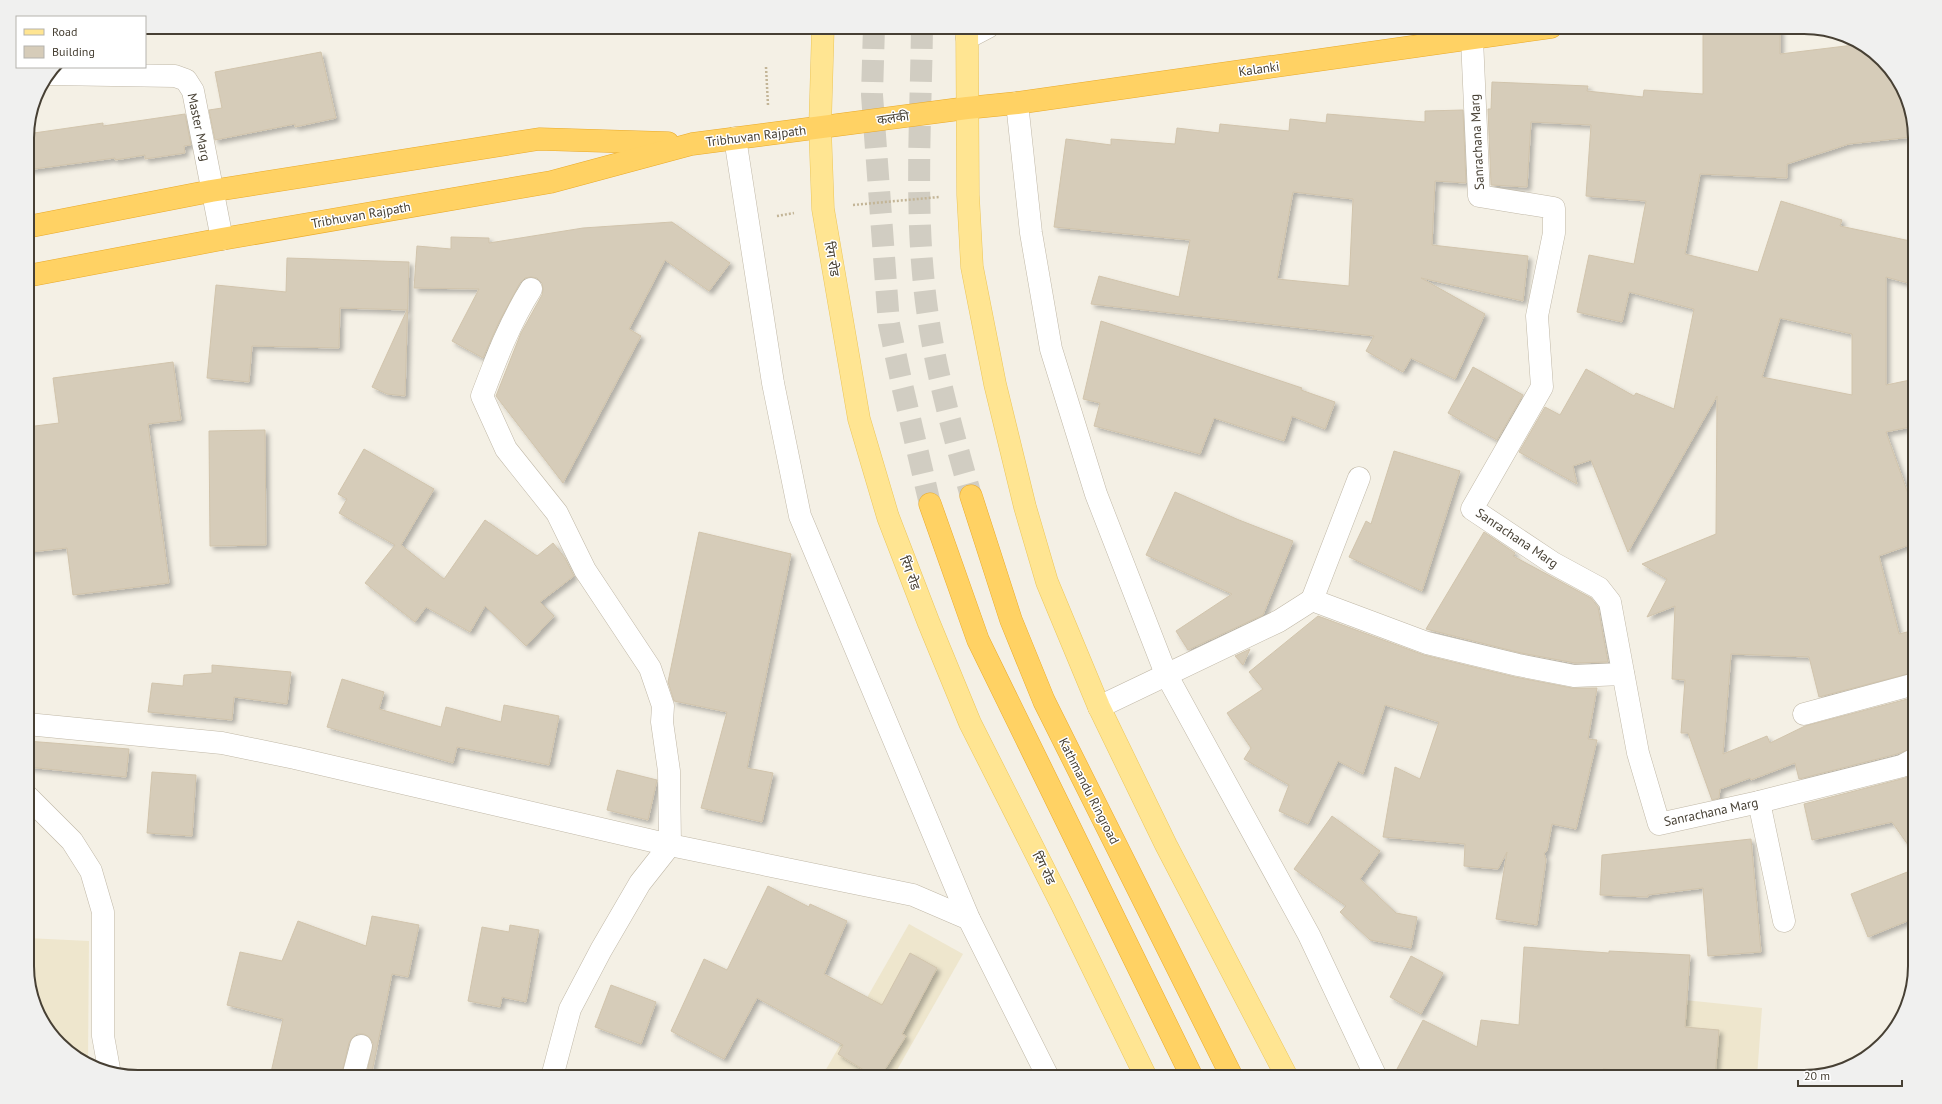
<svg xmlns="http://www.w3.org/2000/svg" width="1942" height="1104" font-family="'PT Sans','Noto Sans Devanagari',sans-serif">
  <defs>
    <filter id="shadow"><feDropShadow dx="3.5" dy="3.5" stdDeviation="2" flood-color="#0004"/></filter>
  </defs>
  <rect width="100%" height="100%" fill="#f4f0e5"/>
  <g fill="#eee6cd">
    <path d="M 909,924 L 963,954 L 893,1077 L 831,1077 L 824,1073 Z"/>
    <path d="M 27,938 L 89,941 L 88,1064 L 82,1062 L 46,1028 L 27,973 Z"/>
    <path d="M 1646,996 L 1762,1008 L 1757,1077 L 1635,1077 Z"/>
  </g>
  <g fill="#d6ccb9" stroke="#d1c4ac" fill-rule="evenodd" filter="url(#shadow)">
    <path d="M 1703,27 L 1780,27 L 1780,54 L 1862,44 L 1896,76 L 1909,114 L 1912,137 L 1849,144 L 1787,164 L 1787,178 L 1700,174 L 1685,254 L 1758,272 L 1781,201 L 1842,220 L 1840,226 L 1915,242 L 1915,285 L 1886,277 L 1886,385 L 1915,379 L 1915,426 L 1886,432 L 1915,513 L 1915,543 L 1879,556 L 1899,634 L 1915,630 L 1915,672 L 1819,697 L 1809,657 L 1731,654 L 1723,754 L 1767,736 L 1770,743 L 1805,726 L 1915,697 L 1915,747 L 1897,754 L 1799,779 L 1795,763 L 1751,780 L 1750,778 L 1720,789 L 1719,798 L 1712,800 L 1688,733 L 1681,733 L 1685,680 L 1672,679 L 1675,606 L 1647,617 L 1667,579 L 1642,564 L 1716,534 L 1717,396 L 1628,552 L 1591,460 L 1573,466 L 1577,484 L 1519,452 L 1545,407 L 1560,415 L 1586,369 L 1634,396 L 1636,393 L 1674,409 L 1694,309 L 1629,292 L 1622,322 L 1577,312 L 1589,255 L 1634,264 L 1646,201 L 1586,196 L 1591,125 L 1531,122 L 1527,187 L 1491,185 L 1488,109 L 1491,109 L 1492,82 L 1588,86 L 1587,91 L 1643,97 L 1644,90 L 1703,94 ZM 1780,318 L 1852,334 L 1852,395 L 1762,377 Z"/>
    <path d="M 321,52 L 336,118 L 295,127 L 295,124 L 215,140 L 209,110 L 222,108 L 215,72 Z"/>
    <path d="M 1463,110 L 1466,183 L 1435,181 L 1432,245 L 1528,256 L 1523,301 L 1421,278 L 1485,314 L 1455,379 L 1411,358 L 1403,372 L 1366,351 L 1374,336 L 1091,304 L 1099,276 L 1179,297 L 1190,240 L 1054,227 L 1066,139 L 1111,145 L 1111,139 L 1175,144 L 1177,128 L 1219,133 L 1220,124 L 1289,131 L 1290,119 L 1326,123 L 1327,114 L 1425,122 L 1425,111 ZM 1293,192 L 1353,199 L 1349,286 L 1277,279 Z"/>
    <path d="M 185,114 L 191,145 L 184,146 L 185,153 L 145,159 L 145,155 L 115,160 L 115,158 L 27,170 L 27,134 L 103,123 L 103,126 Z"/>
    <path d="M 672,222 L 730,263 L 709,291 L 665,260 L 629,329 L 641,336 L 563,483 L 496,396 L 521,333 L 542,295 L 543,289 L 542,283 L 537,278 L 531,277 L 525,278 L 520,283 L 499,322 L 483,358 L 452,341 L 479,289 L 414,288 L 417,246 L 451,249 L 451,237 L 489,238 L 489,243 L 583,228 Z"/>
    <path d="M 287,258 L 409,262 L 405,396 L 387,394 L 372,387 L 407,310 L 340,308 L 339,348 L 252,346 L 249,382 L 207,378 L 216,285 L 286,292 Z"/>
    <path d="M 1101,321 L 1302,388 L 1301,390 L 1335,402 L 1325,429 L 1292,416 L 1284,441 L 1214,418 L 1200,454 L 1094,426 L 1100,403 L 1083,399 Z"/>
    <path d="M 173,362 L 181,420 L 148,424 L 169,583 L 73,595 L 67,548 L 30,552 L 27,535 L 27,427 L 59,423 L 53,378 Z"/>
    <path d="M 1473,367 L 1523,395 L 1497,440 L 1448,413 Z"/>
    <path d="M 265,430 L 266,545 L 210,546 L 209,431 Z"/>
    <path d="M 364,449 L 434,489 L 401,545 L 444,579 L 485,520 L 537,556 L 553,543 L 565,558 L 574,576 L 540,602 L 554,616 L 526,646 L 485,606 L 470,632 L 426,607 L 415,622 L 365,583 L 395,545 L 339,513 L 347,499 L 338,494 Z"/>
    <path d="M 1394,451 L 1460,471 L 1422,591 L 1349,557 L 1366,521 L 1371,524 Z"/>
    <path d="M 1175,492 L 1239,520 L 1293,541 L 1263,615 L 1188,650 L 1176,631 L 1232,594 L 1146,555 Z"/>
    <path d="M 699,532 L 791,554 L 747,768 L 773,773 L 762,822 L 701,808 L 727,712 L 674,701 L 668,682 Z"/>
    <path d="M 1484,532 L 1515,553 L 1513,556 L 1591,598 L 1598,607 L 1608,662 L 1575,663 L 1521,653 L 1426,629 Z"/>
    <path d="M 1318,616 L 1424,655 L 1515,677 L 1572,688 L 1597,688 L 1588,739 L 1597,740 L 1576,829 L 1552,824 L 1547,851 L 1544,853 L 1546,860 L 1537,925 L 1496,919 L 1507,852 L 1498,869 L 1464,866 L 1465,844 L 1383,837 L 1395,767 L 1420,779 L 1439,722 L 1385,705 L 1363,774 L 1338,761 L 1308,824 L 1279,811 L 1289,785 L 1244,759 L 1251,748 L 1227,713 L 1263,689 L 1249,672 Z"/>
    <path d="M 1250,649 L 1243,665 L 1235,656 Z"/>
    <path d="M 212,665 L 291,672 L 287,704 L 234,697 L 232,720 L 148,712 L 152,683 L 183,686 L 184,675 L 212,673 Z"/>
    <path d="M 342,679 L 384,692 L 379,709 L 441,727 L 446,707 L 501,722 L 504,705 L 559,716 L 549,765 L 457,747 L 453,763 L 327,727 Z"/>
    <path d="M 27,741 L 129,749 L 126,777 L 27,767 Z"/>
    <path d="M 617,770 L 657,780 L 648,820 L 607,810 Z"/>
    <path d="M 152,772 L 196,775 L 192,836 L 147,833 Z"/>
    <path d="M 1915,773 L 1915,855 L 1892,822 L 1812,840 L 1804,804 L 1905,778 Z"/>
    <path d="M 1332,816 L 1380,851 L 1360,879 L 1396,913 L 1417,917 L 1411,948 L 1370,940 L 1340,912 L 1346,906 L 1294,869 Z"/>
    <path d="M 1751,839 L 1761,952 L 1708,956 L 1703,888 L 1648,895 L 1648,897 L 1600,895 L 1602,855 Z"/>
    <path d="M 1915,869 L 1915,918 L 1868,937 L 1851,894 Z"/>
    <path d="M 768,886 L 809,907 L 810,904 L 847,921 L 824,974 L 882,1005 L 910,953 L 937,968 L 902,1034 L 906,1036 L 880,1077 L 875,1077 L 838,1054 L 843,1045 L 757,998 L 724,1059 L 671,1031 L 704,959 L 727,970 Z"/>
    <path d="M 372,916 L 419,925 L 408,977 L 392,974 L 371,1077 L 366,1077 L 373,1043 L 369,1037 L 364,1034 L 357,1034 L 352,1038 L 349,1043 L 341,1077 L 270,1077 L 283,1019 L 227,1005 L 240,952 L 282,961 L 298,921 L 366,946 Z"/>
    <path d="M 510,925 L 539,930 L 526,1002 L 502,997 L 500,1007 L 468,1001 L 482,927 L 509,932 Z"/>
    <path d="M 1524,947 L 1609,953 L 1609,951 L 1690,955 L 1685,1027 L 1719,1030 L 1715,1077 L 1603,1069 L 1603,1077 L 1413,1077 L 1397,1069 L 1423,1020 L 1477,1047 L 1481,1020 L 1519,1025 Z"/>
    <path d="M 1411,956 L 1443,973 L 1421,1014 L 1390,997 Z"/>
    <path d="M 611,985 L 656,1002 L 641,1044 L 595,1027 Z"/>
  </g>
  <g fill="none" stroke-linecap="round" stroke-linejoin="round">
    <g stroke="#d1cdc2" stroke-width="22" stroke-dasharray="22 11" stroke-linecap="butt">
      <path d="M 874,27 L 872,95 L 889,324 L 902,385 L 930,504"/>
      <path d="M 922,27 C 921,112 915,199 924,284 C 931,356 951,426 971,496"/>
    </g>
    <g stroke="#c0b8a7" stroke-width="23">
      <g id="minor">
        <path d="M 967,38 L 988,27"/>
        <path d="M 1472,39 L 1479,196 L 1554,208 L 1554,233 L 1537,316 L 1542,387 L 1472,509 L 1553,563 L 1599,588 L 1610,602 L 1638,753 L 1659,824 L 1759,802 L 1902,766 L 1915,759"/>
        <path d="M 50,74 L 175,76 L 186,80 L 193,91 L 222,239"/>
        <path d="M 1017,103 L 1031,233 L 1051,349 L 1096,494 L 1166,674 L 1309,935 L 1376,1077"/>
        <path d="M 735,138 L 773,383 L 800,516 L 969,919 L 1048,1077"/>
        <path d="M 531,289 C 510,322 496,359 482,396 L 506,449 L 557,513 L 585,570 L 650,668 L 663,706 L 662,722 L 669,771 L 670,845 L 640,883 L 601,950 L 570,1009 L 552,1077"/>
        <path d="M 1312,600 L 1359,478"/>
        <path d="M 1099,707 L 1279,621 L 1312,600 L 1427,643 L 1518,665 L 1574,676 L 1623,674"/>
        <path d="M 1804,714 L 1915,684"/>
        <path d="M 27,724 L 222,743 L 295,758 L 670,845 L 913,895 L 969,919"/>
        <path d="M 27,796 L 72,841 L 91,871 L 103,912 L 103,1036 L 109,1069"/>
        <path d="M 1759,802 L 1784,921"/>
        <path d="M 353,1077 L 361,1046"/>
      </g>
    </g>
    <g stroke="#ecc65a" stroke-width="23">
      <g id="major">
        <path d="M 823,27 L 820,128 L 823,209 L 859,419 L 888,517 L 928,621 L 970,723 L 1062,905 L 1146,1077"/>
        <path d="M 967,27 L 968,195 L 972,267 L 995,384 L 1025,507 L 1047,582 L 1099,707 L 1166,845 L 1287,1077"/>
      </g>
    </g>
    <g stroke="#e9aa2a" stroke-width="23">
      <g id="highway">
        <path d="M 27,227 L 211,191 L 539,139 L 668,143"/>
        <path d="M 27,276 L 222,239 L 551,182 L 692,144 L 967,108 L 1017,103 L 1551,27"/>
        <path d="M 971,496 L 1011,620 L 1044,701 L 1232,1077"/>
        <path d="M 930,504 L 978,640 L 1192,1077"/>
      </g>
    </g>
    <g stroke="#c3b597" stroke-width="2.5" stroke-dasharray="2 2" stroke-linecap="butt">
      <path d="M 766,67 L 768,105"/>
      <path d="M 853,205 L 939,197"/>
      <path d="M 777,216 L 794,213"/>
    </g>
    <use href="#minor" stroke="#fff" stroke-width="22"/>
    <use href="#major" stroke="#ffe592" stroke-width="22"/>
    <use href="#highway" stroke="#ffd264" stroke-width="22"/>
  </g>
  <g text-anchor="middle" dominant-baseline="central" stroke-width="3" stroke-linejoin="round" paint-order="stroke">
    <g font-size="13" fill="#474034" stroke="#fff">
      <text transform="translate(1259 69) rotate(-8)">Kalanki</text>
      <text transform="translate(893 118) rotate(-8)">कलंकी</text>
      <text transform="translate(199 127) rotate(78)">Master Marg</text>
      <text transform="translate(756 136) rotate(-7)">Tribhuvan Rajpath</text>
      <text transform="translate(1477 142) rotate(-93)">Sanrachana Marg</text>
      <text transform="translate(361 215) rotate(-10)">Tribhuvan Rajpath</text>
      <text transform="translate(832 259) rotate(80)">रिंग रोड</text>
      <text transform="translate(1517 538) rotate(34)">Sanrachana Marg</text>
      <text transform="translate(910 573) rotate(69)">रिंग रोड</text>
      <text transform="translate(1089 791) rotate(63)">Kathmandu Ringroad</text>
      <text transform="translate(1711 812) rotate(-12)">Sanrachana Marg</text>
      <text transform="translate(1044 868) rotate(63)">रिंग रोड</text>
    </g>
  </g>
  <path d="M0 0H1942V1104H0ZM138 34H1804A104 104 0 0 1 1908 138V966A104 104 0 0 1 1804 1070H138A104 104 0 0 1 34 966V138A104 104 0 0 1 138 34Z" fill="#f0f0ef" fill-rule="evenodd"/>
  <path fill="none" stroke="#474034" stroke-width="2" d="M138 34H1804A104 104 0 0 1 1908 138V966A104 104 0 0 1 1804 1070H138A104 104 0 0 1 34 966V138A104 104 0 0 1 138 34Z"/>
  <rect x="16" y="16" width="130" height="52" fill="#ffffff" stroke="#b5b3ae"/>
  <rect x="24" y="29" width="20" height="6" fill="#ffe592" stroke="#b5b3ae"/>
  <text x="52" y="36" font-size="12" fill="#474034">Road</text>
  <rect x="24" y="46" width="20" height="12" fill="#d6ccb9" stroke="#b5b3ae"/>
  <text x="52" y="56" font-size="12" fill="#474034">Building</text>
  <path d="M1798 1080v6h104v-6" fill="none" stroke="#474034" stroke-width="2"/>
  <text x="1804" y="1080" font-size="12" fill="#474034" stroke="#ffffff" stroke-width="3" paint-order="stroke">20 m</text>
</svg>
